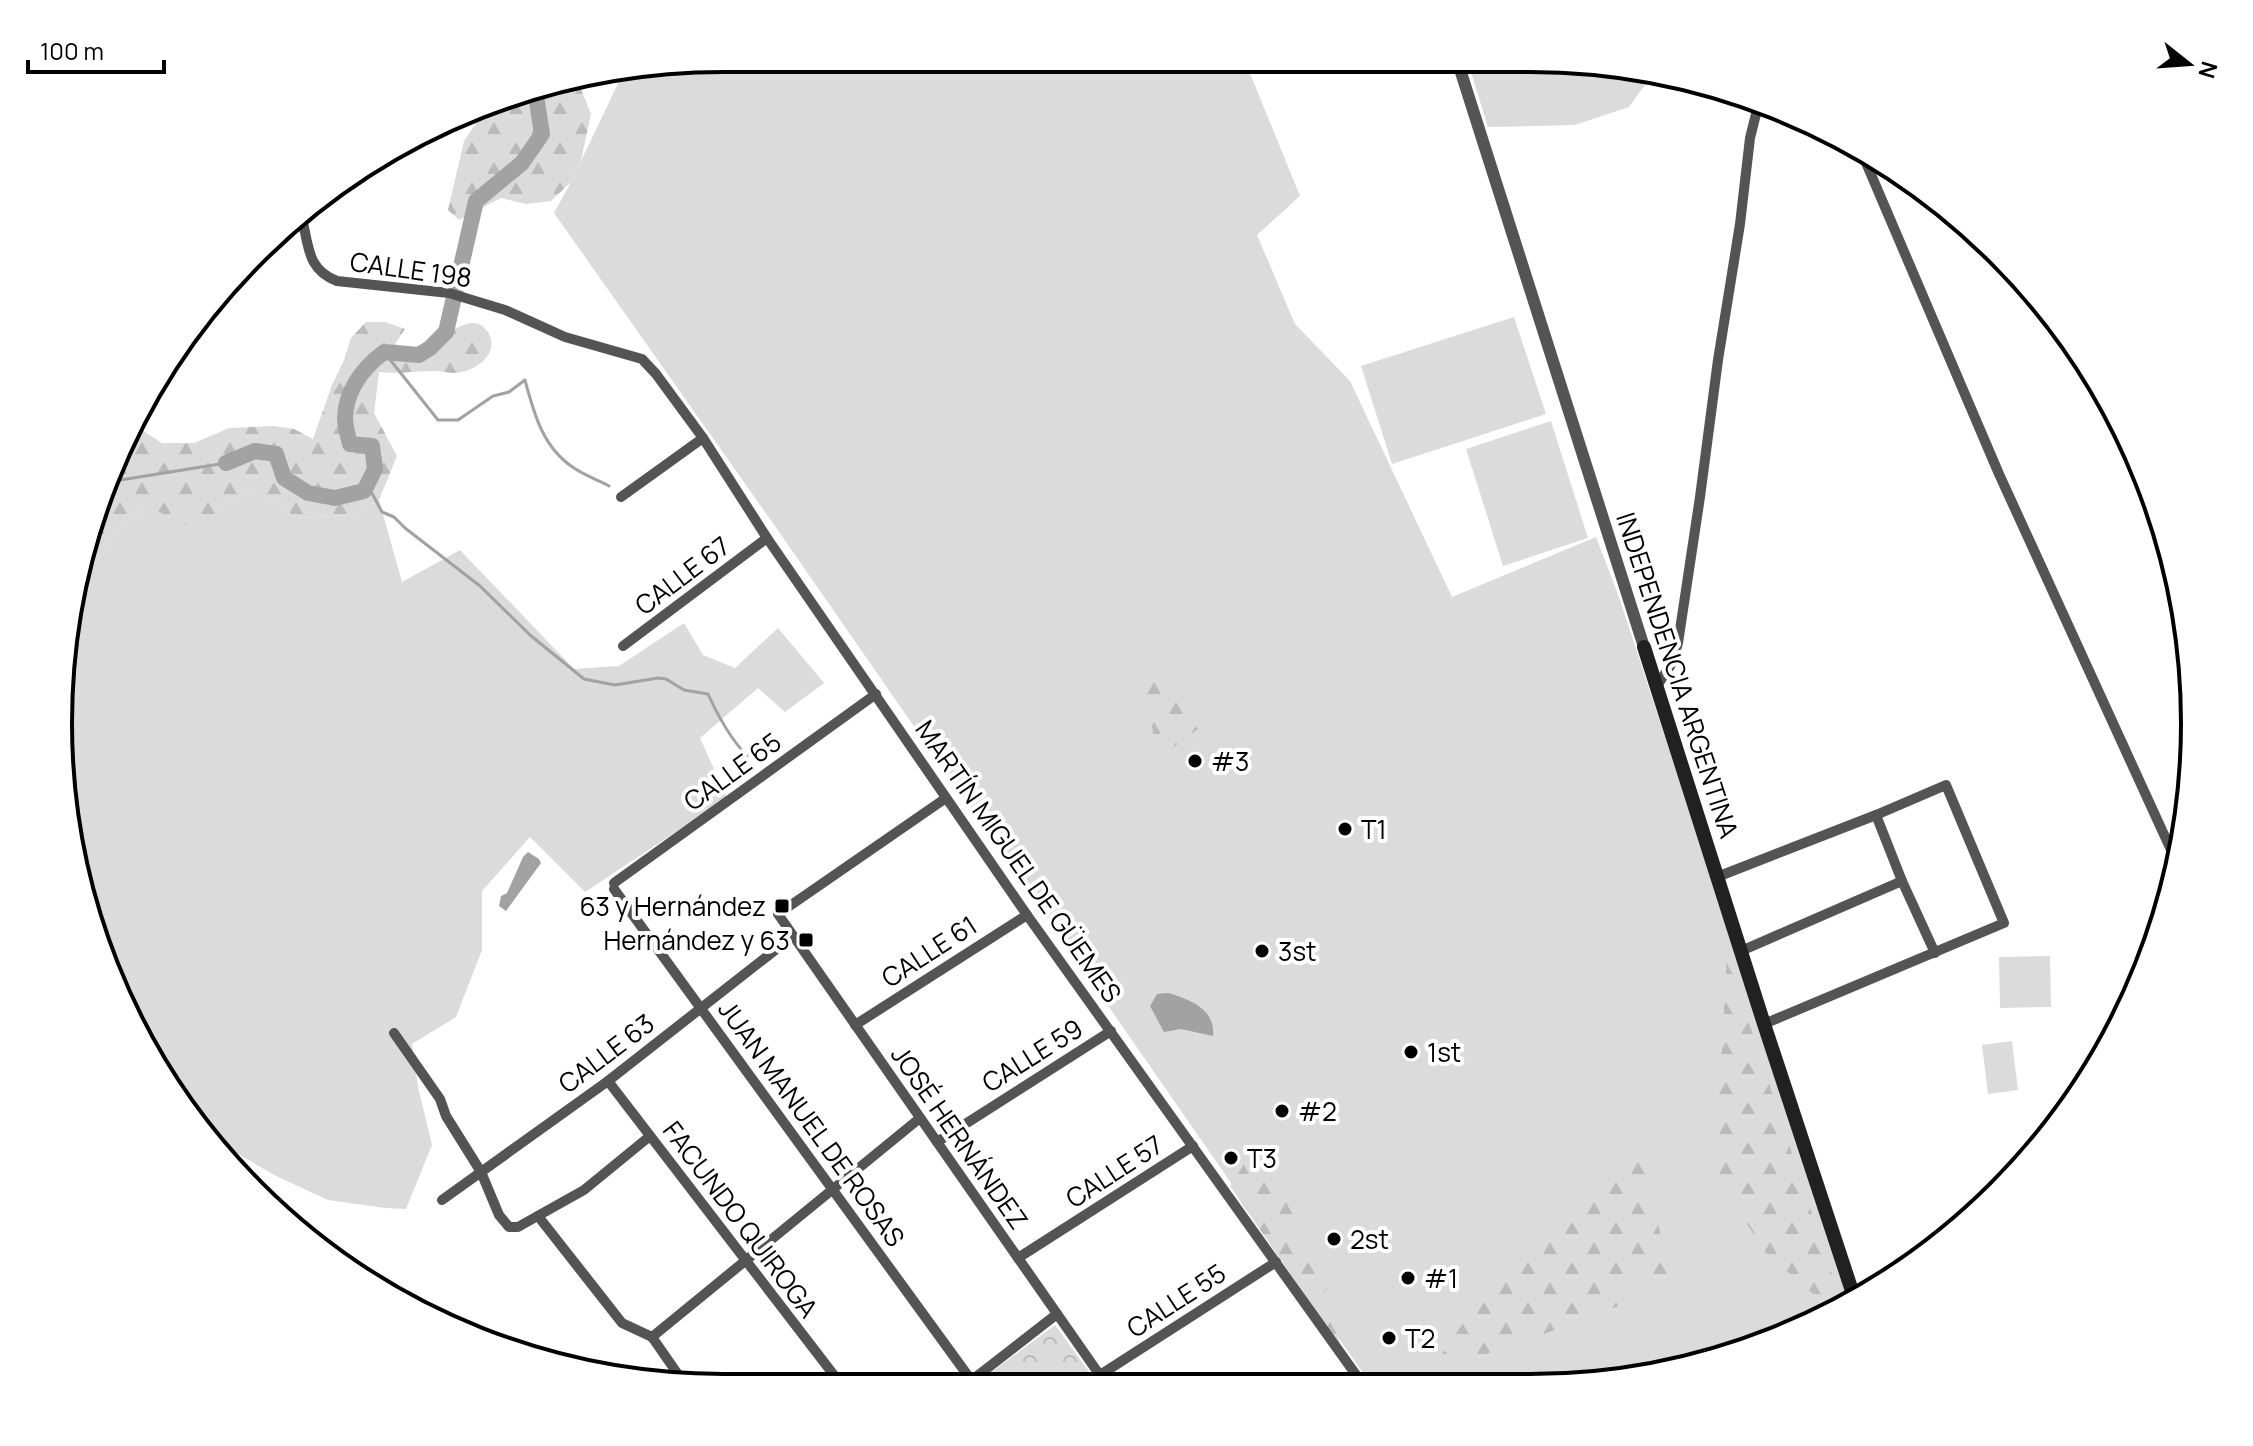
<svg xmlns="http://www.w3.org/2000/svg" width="2253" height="1446" font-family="Manrope,sans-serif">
  <defs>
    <pattern id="forest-firs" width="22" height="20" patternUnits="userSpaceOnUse" patternTransform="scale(2)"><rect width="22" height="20" fill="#dbdbdb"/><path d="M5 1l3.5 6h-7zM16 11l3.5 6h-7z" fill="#bababa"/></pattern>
    <pattern id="park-crowns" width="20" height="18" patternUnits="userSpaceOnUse" patternTransform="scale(2)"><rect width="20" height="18" fill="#dbdbdb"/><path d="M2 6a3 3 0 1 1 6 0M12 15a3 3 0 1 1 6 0" fill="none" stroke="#bababa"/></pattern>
  </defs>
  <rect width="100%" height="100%" fill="#fff"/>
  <g fill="#dbdbdb">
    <path d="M 723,58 L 1245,61 L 1300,196 L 1257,235 L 1295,324 L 1350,381 L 1452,597 L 1596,537 L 1619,597 L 1851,1303 L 1824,1320 L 1702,1365 L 1573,1387 L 1372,1386 L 777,529 L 554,213 L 571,182 L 622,75 Z"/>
    <path d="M 1468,63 L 1617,64 L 1651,73 L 1650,78 L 1629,107 L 1575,125 L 1488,127 Z"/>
    <path d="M 1514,317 L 1546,414 L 1392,464 L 1361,366 Z"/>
    <path d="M 1551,421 L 1588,538 L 1503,566 L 1466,449 Z"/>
    <path d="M 249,493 L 270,499 L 296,518 L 352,515 L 379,500 L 402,582 L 460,550 L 574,669 L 619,666 L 684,623 L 703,655 L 735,668 L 778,628 L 824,683 L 785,712 L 758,688 L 700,738 L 727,798 L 585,892 L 530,837 L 482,891 L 482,950 L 456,1017 L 412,1044 L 418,1087 L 432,1145 L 406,1209 L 385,1208 L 328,1200 L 276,1176 L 233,1151 L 192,1111 L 147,1056 L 81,895 L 59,680 L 78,585 L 115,536 L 146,506 L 160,511 L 217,514 L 232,500 Z"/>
    <path d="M 2050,956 L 2051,1007 L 2000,1008 L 1999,957 Z"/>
    <path d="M 2012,1041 L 2018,1090 L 1988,1094 L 1982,1045 Z"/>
  </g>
  <g fill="url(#forest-firs)">
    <path d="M 573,83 L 581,89 L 591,114 L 581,160 L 571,182 L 551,201 L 526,204 L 501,198 L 459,220 L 448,210 L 464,141 L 486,109 L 486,105 L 510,93 Z"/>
    <path d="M 366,322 L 385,322 L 405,329 L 395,344 C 402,347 410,351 419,350 C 438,347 472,303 489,334 C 500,355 473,373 454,373 C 448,373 441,371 435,371 C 416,371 398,374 379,372 L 374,413 L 397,456 L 379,500 L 352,515 L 296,518 L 270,499 L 249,493 L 232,500 L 217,514 L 186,524 L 146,506 L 115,536 L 78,585 L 93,509 L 137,427 L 162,443 L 194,443 L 229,428 L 274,426 L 294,429 L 313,439 L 332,385 L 344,360 L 351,338 Z"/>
    <path d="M 1135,651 L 1198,729 L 1159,758 Z"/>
    <path d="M 1727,956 L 1843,1308 L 1835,1313 L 1766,1253 L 1715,1175 Z"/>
    <path d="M 1250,1140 L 1256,1141 L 1261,1146 L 1262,1151 L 1270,1150 L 1275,1168 L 1272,1181 C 1276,1192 1286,1193 1290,1203 L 1288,1206 L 1294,1216 L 1286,1231 L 1291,1241 L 1297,1236 C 1317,1243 1323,1269 1327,1289 L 1324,1293 L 1330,1302 L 1341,1348 L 1230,1186 L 1243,1166 L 1244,1150 Z"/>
    <path d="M 1643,1152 L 1675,1303 L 1635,1264 L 1619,1306 L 1517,1344 L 1430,1372 L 1488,1286 Z"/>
  </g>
  <path fill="url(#park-crowns)" d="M 1055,1325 L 1098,1384 L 977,1383 Z"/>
  <g fill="#a2a2a2">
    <path d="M 528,852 L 539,859 L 541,863 L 506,911 L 499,906 L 501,896 L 507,893 L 523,857 Z"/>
    <path d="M 1168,993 C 1189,999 1216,1009 1213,1036 L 1181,1029 L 1164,1032 L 1150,1006 L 1157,994 Z"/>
  </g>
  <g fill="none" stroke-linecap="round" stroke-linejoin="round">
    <g stroke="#a2a2a2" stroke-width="3">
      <path d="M 384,352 L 438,420 L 458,420 L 493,396 L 509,392 L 525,380 C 534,414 543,448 574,468 C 584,475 598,480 609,486"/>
      <path d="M 108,482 L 226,463"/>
      <path d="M 367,484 L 382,512 L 394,517 L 405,528 L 480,586 L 530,635 L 584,679 L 615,685 L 658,678 L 666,679 L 684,690 L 708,694 C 718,716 730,738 747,756"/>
      <path d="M 2076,1097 L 2076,1094 L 2079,1092"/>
    </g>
    <path stroke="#a2a2a2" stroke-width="16" d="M 226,463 L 255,451 L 276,454 L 284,478 L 308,493 L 335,498 L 364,491 L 375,469 L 372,446 L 350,444 C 348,436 345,426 345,418 C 346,389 363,368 384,352 L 419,355 L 430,348 L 446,332 L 476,201 L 522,163 L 542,134 L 535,89"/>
    <g stroke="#545454" stroke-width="10">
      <path d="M 1864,158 L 1999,474 L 2177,863"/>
      <path d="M 302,218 C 309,247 307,269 337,281 L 449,293 L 505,310 L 565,337 L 642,359 L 656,374 L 703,438 L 767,538 L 1027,915 L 1364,1386"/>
      <path d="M 621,497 L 703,438"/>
      <path d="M 623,646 L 767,538"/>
      <path d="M 1657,686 L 1672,663 L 1678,643 L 1700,497 L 1718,360 L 1740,224 L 1750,138 L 1759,102"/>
      <path d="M 946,798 L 778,914 L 1106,1384"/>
      <path d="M 1876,815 L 1902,881 L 1935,953"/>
      <path d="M 1717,877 L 1876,815 L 1946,785 L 2004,923 L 1764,1024"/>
      <path d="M 614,883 L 876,694"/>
      <path d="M 614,889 L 974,1384"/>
      <path d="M 1741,951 L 1902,881"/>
      <path d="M 855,1025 L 1027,915"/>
      <path d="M 394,1033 L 440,1099 L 446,1116 L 481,1172 L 499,1215 L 509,1227 L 518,1227 L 584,1190 L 650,1136"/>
      <path d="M 608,1081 L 840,1383"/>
      <path d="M 937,1142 L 1111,1031"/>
      <path d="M 442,1200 L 608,1081 L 793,936"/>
      <path d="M 538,1216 L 622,1323 L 652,1337"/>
      <path d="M 1018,1258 L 1193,1146"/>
      <path d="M 652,1337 L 920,1118"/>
      <path d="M 652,1337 L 684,1383"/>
      <path d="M 1100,1375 L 1276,1262"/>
      <path d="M 967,1384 L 1057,1314"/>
      <path d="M 1344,1386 L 1357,1377"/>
    </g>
    <path stroke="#545454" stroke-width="12" d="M 1458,63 L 1644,647"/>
    <path stroke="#212121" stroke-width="14" d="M 1644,647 L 1764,1024 L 1855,1300"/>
  </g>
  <g fill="#000" stroke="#fff" stroke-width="3">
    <circle cx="1195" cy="761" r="8"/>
    <circle cx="1345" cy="829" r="8"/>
    <rect x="774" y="898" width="16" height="16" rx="4"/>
    <rect x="798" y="932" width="16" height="16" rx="4"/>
    <circle cx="1262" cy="951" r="8"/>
    <circle cx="1411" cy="1052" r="8"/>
    <circle cx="1282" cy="1111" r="8"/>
    <circle cx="1231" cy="1158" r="8"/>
    <circle cx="1334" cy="1239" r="8"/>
    <circle cx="1408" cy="1278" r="8"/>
    <circle cx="1389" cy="1338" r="8"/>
  </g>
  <g text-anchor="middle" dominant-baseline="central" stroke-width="8" stroke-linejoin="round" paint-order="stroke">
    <g font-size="26" fill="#000" stroke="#fff">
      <text transform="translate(411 269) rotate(8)">CALLE 198</text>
      <text transform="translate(682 575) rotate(-37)">CALLE 67</text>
      <text transform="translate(1678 675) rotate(72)">INDEPENDENCIA ARGENTINA</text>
      <text transform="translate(732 771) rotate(-36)">CALLE 65</text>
      <text transform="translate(1019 861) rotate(55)">MARTÍN MIGUEL DE GÜEMES</text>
      <text transform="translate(929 951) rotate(-33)">CALLE 61</text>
      <text transform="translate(606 1053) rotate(-37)">CALLE 63</text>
      <text transform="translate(1032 1055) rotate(-32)">CALLE 59</text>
      <text transform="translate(812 1123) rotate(54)">JUAN MANUEL DE ROSAS</text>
      <text transform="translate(960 1137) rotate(55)">JOSÉ HERNÁNDEZ</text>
      <text transform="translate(1114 1171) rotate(-33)">CALLE 57</text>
      <text transform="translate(741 1219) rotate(53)">FACUNDO QUIROGA</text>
      <text transform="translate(1176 1300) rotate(-33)">CALLE 55</text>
    </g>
    <g font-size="26" fill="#000" stroke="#fff" text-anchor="start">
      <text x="1211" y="761">#3</text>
      <text x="1361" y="829">T1</text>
      <text x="766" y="906" text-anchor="end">63 y Hernández</text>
      <text x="790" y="940" text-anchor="end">Hernández y 63</text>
      <text x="1278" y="951">3st</text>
      <text x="1427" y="1052">1st</text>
      <text x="1298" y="1111">#2</text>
      <text x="1247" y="1158">T3</text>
      <text x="1350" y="1239">2st</text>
      <text x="1424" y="1278">#1</text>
      <text x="1405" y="1338">T2</text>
    </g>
  </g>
  <path d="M0 0H2253V1446H0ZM723 72H1530A651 651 0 0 1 2181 723V723A651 651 0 0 1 1530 1374H723A651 651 0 0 1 72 723V723A651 651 0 0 1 723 72Z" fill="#fff" fill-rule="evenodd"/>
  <path fill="none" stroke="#000" stroke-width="4" d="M723 72H1530A651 651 0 0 1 2181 723V723A651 651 0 0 1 1530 1374H723A651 651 0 0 1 72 723V723A651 651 0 0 1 723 72Z"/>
  <g transform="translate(2189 64) rotate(107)" stroke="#ffffff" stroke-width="6" paint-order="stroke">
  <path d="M0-6L14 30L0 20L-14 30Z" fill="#000000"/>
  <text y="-12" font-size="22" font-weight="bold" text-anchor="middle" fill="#000000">N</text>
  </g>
  <path d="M28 60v12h136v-12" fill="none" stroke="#000000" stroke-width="4"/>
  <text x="40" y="60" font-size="24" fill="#000000" stroke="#ffffff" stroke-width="6" paint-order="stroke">100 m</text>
</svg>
